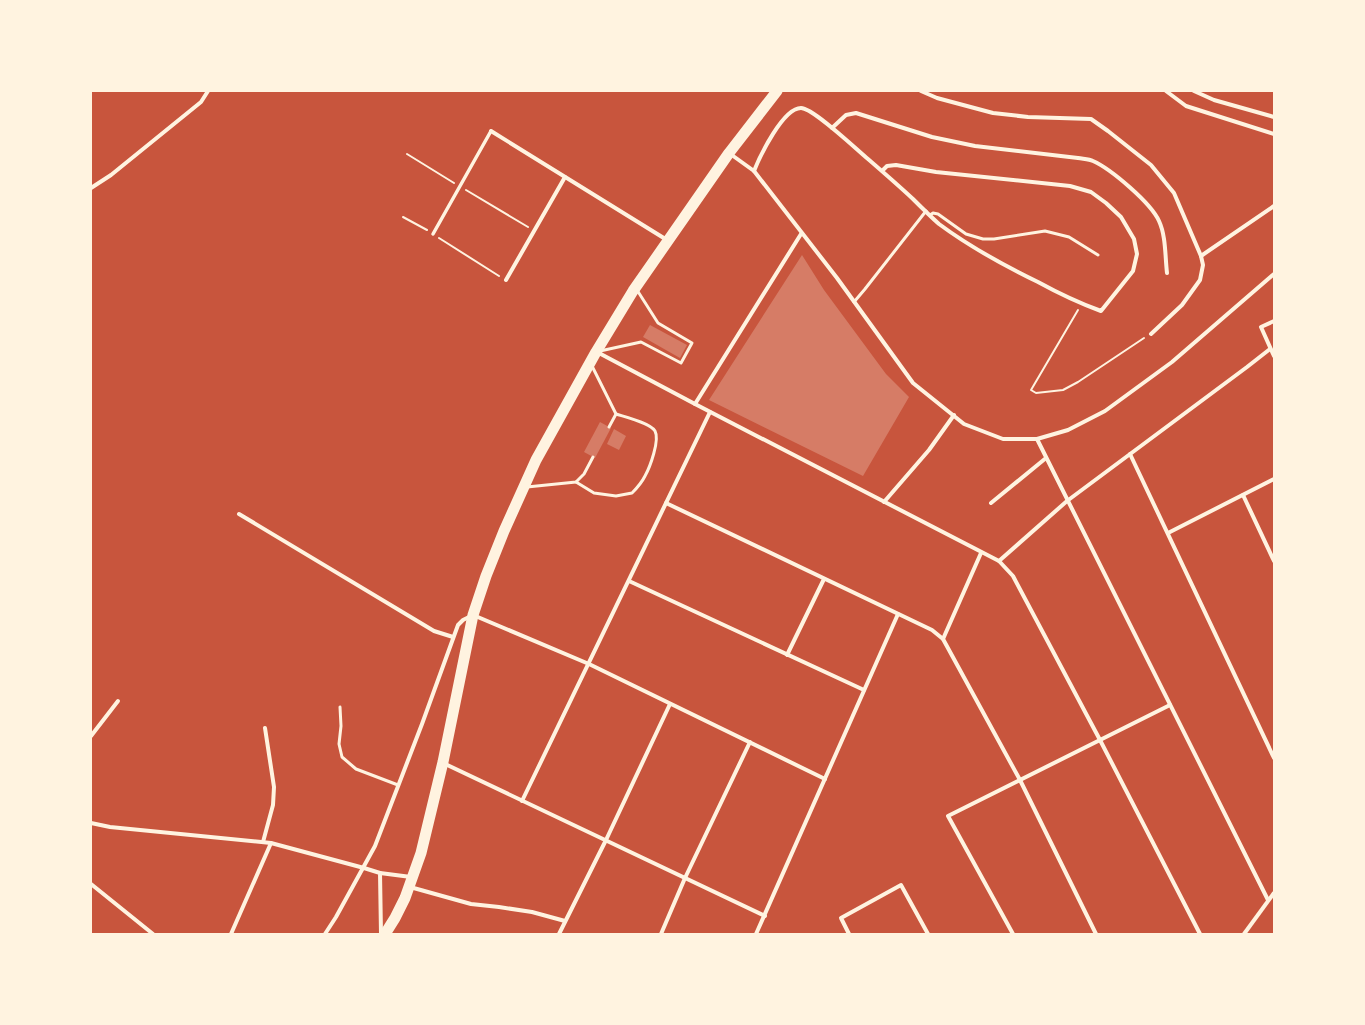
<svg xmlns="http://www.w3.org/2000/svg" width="1365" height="1025" font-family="Ubuntu,sans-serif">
  <rect width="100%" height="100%" fill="#c8553d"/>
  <g fill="#d67c66">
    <path d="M 802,255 L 824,290 L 886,374 L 909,397 L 863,476 L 709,400 Z"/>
    <path d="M 650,325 L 687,345 L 680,358 L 643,337 Z"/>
    <path d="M 600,422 L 611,428 L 595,458 L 584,452 Z"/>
    <path d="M 614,429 L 626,436 L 619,450 L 607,444 Z"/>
  </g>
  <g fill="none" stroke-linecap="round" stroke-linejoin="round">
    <g stroke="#fff3e0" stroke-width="2">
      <path d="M 407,154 L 454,183"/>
      <path d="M 466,190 L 528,227"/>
      <path d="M 403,217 L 427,230"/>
      <path d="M 439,238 L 499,276"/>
      <path d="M 1078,310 L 1031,390 L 1036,393 L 1063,390 L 1078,382 L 1144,338"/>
    </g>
    <g stroke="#fff3e0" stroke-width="3">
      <path d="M 930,215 L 933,213 L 938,214 L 966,234 L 983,239 L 994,239 L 1045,231 L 1069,237 L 1098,255"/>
      <path d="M 854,302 L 865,289 L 926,211"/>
      <path d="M 600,351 L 641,342 L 681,363 L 692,343 L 658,323 L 637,290"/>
      <path d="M 592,366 L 616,414 L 609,427"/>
      <path d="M 576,482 L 594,493 L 616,496 L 632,493 C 637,488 642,482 645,476 C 650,467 660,440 655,431 C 650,423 625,417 616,414"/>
      <path d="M 527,487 L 576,482 L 584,474 L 593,457"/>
      <path d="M 340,707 L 341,726 L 339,744 L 342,757 L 356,769 L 398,785"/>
    </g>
    <path stroke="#fff3e0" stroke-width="3.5" d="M 433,234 L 491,131"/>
    <g stroke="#fff3e0" stroke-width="4">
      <path d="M 921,91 L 937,98 L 993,113 L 1028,117 L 1091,119 L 1108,131 L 1151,165 L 1174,193 L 1201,256 L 1203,265 L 1200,280 L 1182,305 L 1151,334"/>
      <path d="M 1166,91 L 1186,106 L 1274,134"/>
      <path d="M 1194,91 L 1214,100 L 1274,117"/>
      <path d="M 832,128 L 846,115 L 856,113 L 932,137 L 975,146 L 1078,158 C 1083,159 1089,159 1093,161 C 1111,169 1151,203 1159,221 C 1166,236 1165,256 1167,273"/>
      <path d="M 491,131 L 667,240"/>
      <path d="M 729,153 L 754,171 L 837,278 L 913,383 L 964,424 L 1003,439 L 1037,439 L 1068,430 L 1105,411 L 1172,362 L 1274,274"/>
      <path d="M 754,171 C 760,156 783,108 801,108 C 813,108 856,149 868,159 C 883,172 898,185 913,199 C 921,207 930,216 939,224 C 970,247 1003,265 1038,282 C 1058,293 1079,303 1101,311 L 1133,271 L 1137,254 L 1134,239 L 1121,217 L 1106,203 L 1091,192 L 1070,186 L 936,172 L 896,165 L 887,166 L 882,171"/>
      <path d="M 91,188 L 111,175 L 201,102 L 208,91"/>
      <path d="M 1201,256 L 1274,206"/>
      <path d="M 506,280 L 565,177"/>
      <path d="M 1274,321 L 1261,327 L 1274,356"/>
      <path d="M 597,352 L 695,404 L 999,561 L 1013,576 L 1100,740 L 1200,934"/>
      <path d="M 695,404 L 801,234"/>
      <path d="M 1037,439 L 1268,900"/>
      <path d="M 1130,454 L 1274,758"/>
      <path d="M 1243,495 L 1274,561"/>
      <path d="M 884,502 L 929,450 L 954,415"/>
      <path d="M 666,503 L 932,630 L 943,639 L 1020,780 L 1096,934"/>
      <path d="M 991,503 L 1046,458"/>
      <path d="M 239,514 L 434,631 L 453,637"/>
      <path d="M 1168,533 L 1274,479"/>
      <path d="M 999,561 L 1067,501 L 1247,367 L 1270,349"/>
      <path d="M 629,581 L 864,690"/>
      <path d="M 943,639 L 981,553"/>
      <path d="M 787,655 L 824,579"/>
      <path d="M 91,736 L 118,701"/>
      <path d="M 443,763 L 765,916"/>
      <path d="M 522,801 L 710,412"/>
      <path d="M 91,823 L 110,827 L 271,843 L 364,868 L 380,873 L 381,934"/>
      <path d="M 263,842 L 273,805 L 274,787 L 265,728"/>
      <path d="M 380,873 L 411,877"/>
      <path d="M 91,884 L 153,934"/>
      <path d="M 410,887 L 471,904 L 499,907 L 532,912 L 565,921"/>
      <path d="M 231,934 L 271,843"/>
      <path d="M 325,934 L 336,917 L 375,846 L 422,724 L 458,625 L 463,620 L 473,615 L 589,664 L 825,779"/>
      <path d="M 559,934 L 606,840 L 670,704"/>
      <path d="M 661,934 L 685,878 L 750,742"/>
      <path d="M 756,934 L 898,614"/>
      <path d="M 849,934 L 841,918 L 901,885 L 928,934"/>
      <path d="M 1013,934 L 948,816 L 1170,705"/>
      <path d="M 1244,934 L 1274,893"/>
    </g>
    <path stroke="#fff3e0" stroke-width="11" d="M 385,934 L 395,918 L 405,898 L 421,853 L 443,762 L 473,615 L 486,576 L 504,531 L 536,460 L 596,352 L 633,291 L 729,153 L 777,91"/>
  </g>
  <rect width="1365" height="1025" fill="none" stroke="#fff3e0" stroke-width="184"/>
</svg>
